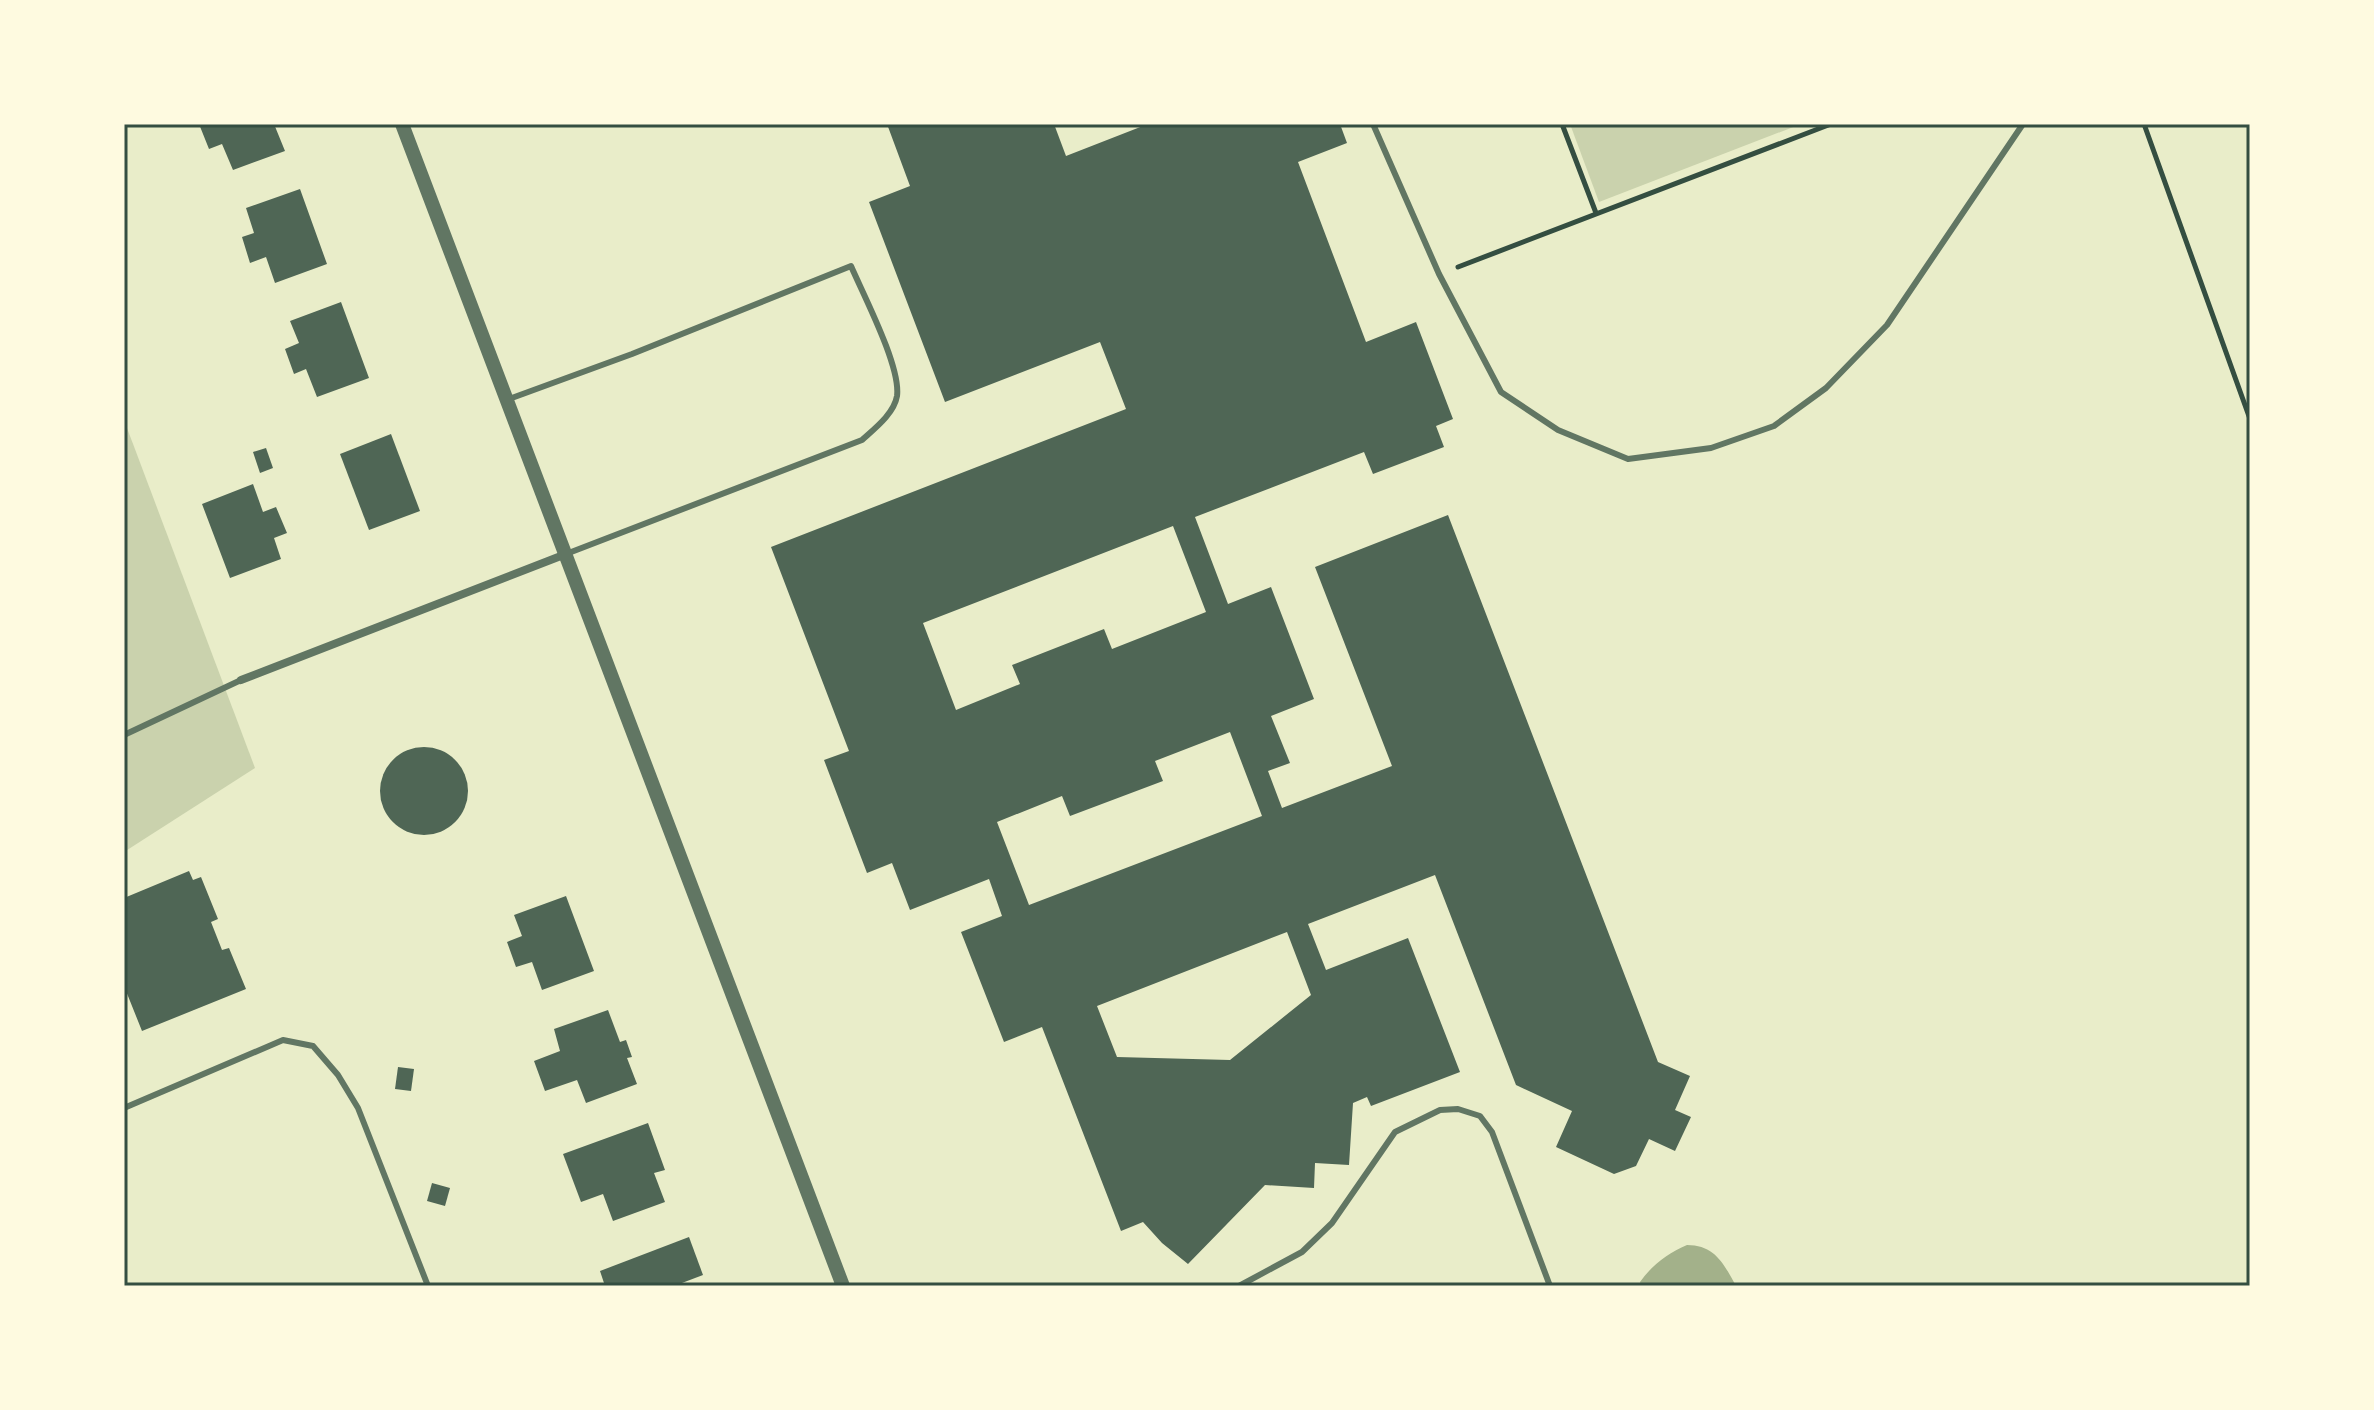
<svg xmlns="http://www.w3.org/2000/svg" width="2374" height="1410" font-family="Arial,sans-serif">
  <rect width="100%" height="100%" fill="#e9edc9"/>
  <g fill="#cad2ad">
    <path d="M 1570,124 L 1801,124 L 1599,202 Z"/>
    <path d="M 124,420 L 255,768 L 124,852 Z"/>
  </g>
  <path fill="#a3b18a" d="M 1687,1245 C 1715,1245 1724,1264 1736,1286 L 1641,1286 L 1640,1282 C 1652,1265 1668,1253 1687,1245 Z"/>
  <g fill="#4f6655" fill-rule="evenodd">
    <path d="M 199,124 L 274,124 L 285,151 L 233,170 L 222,144 L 209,149 Z"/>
    <path d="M 887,124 L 1054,124 L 1066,156 L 1148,124 L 1340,124 L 1347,143 L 1298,162 L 1366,342 L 1416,322 L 1453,419 L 1436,426 L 1444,447 L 1373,474 L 1364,452 L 1195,517 L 1228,604 L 1271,587 L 1314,699 L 1271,716 L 1290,763 L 1268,771 L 1282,808 L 1392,766 L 1315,567 L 1448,515 L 1658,1062 L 1690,1076 L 1675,1110 L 1691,1117 L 1675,1151 L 1649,1139 L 1636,1166 L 1614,1174 L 1556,1147 L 1572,1111 L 1516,1085 L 1435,875 L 1308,924 L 1326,970 L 1408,938 L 1460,1072 L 1371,1106 L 1367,1097 L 1353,1103 L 1349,1165 L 1315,1163 L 1314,1188 L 1265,1185 L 1188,1264 L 1162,1243 L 1143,1222 L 1121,1231 L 1042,1027 L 1004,1042 L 961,932 L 1002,916 L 989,879 L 910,910 L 892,863 L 867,873 L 824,760 L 849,751 L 771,547 L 1126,409 L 1100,342 L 945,402 L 869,202 L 910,186 ZM 1173,526 L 1206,612 L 1112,649 L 1104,629 L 1012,665 L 1020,684 L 956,710 L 923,623 ZM 1230,732 L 1262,816 L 1029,905 L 997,822 L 1062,796 L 1070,816 L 1163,781 L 1155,761 ZM 1287,932 L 1311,995 L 1230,1060 L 1117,1057 L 1097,1006 Z"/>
    <path d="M 300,189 L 327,264 L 275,283 L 266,257 L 250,263 L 242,237 L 254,233 L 246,208 Z"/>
    <path d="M 341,302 L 369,378 L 317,397 L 306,369 L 294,374 L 285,349 L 299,343 L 290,321 Z"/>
    <path d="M 391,434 L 420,511 L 369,530 L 340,454 Z"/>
    <path d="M 266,448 L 273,468 L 260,473 L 253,452 Z"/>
    <path d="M 253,484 L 263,512 L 276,507 L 287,533 L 274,538 L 281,559 L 230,578 L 202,504 Z"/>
    <circle cx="424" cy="791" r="44"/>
    <path d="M 189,871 L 193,880 L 201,877 L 218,919 L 211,922 L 222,950 L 229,948 L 246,989 L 142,1031 L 124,986 L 124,898 Z"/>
    <path d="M 566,896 L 594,971 L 542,990 L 532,962 L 516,967 L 507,942 L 522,936 L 514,915 Z"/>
    <path d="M 608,1010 L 620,1042 L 626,1040 L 632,1057 L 627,1058 L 637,1084 L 586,1103 L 577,1080 L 545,1091 L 534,1061 L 560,1051 L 554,1029 Z"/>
    <path d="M 398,1067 L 414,1069 L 411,1091 L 395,1089 Z"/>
    <path d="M 648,1123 L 665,1170 L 654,1173 L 665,1202 L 613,1221 L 603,1194 L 581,1202 L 563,1154 Z"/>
    <path d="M 432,1183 L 450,1188 L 445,1206 L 427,1201 Z"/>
    <path d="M 689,1237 L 703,1275 L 674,1286 L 605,1286 L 600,1271 Z"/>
  </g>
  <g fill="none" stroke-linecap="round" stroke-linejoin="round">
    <g stroke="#344e41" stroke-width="5">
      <path d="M 1562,124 L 1596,213"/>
      <path d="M 2144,124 L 2250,419"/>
      <path d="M 1458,267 L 1831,124"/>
    </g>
    <g stroke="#617663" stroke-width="6">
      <path d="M 1373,124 L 1439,274 L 1501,392 L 1558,430 L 1628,459 L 1711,448 L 1774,426 L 1826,388 L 1887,325 L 2023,124"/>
      <path d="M 509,399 L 632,354 L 851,266 C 864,296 901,367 897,396 C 894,414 874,429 862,440 L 566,554"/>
      <path d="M 124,735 L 241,680"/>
      <path d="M 124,1108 L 283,1040 L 313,1046 L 338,1075 L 358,1108 L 428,1286"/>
      <path d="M 1239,1286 L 1302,1252 L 1332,1223 L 1395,1132 L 1440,1110 L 1458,1109 L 1480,1116 L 1492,1132 L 1550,1286"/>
    </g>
    <path stroke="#617663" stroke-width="8" d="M 241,680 L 566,554"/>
    <path stroke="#617663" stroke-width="14" d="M 402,124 L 843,1286"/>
  </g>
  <rect width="2374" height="1410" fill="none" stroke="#fefae0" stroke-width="252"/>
  <rect x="126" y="126" width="2122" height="1158" fill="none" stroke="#344e41" stroke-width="3"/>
</svg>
